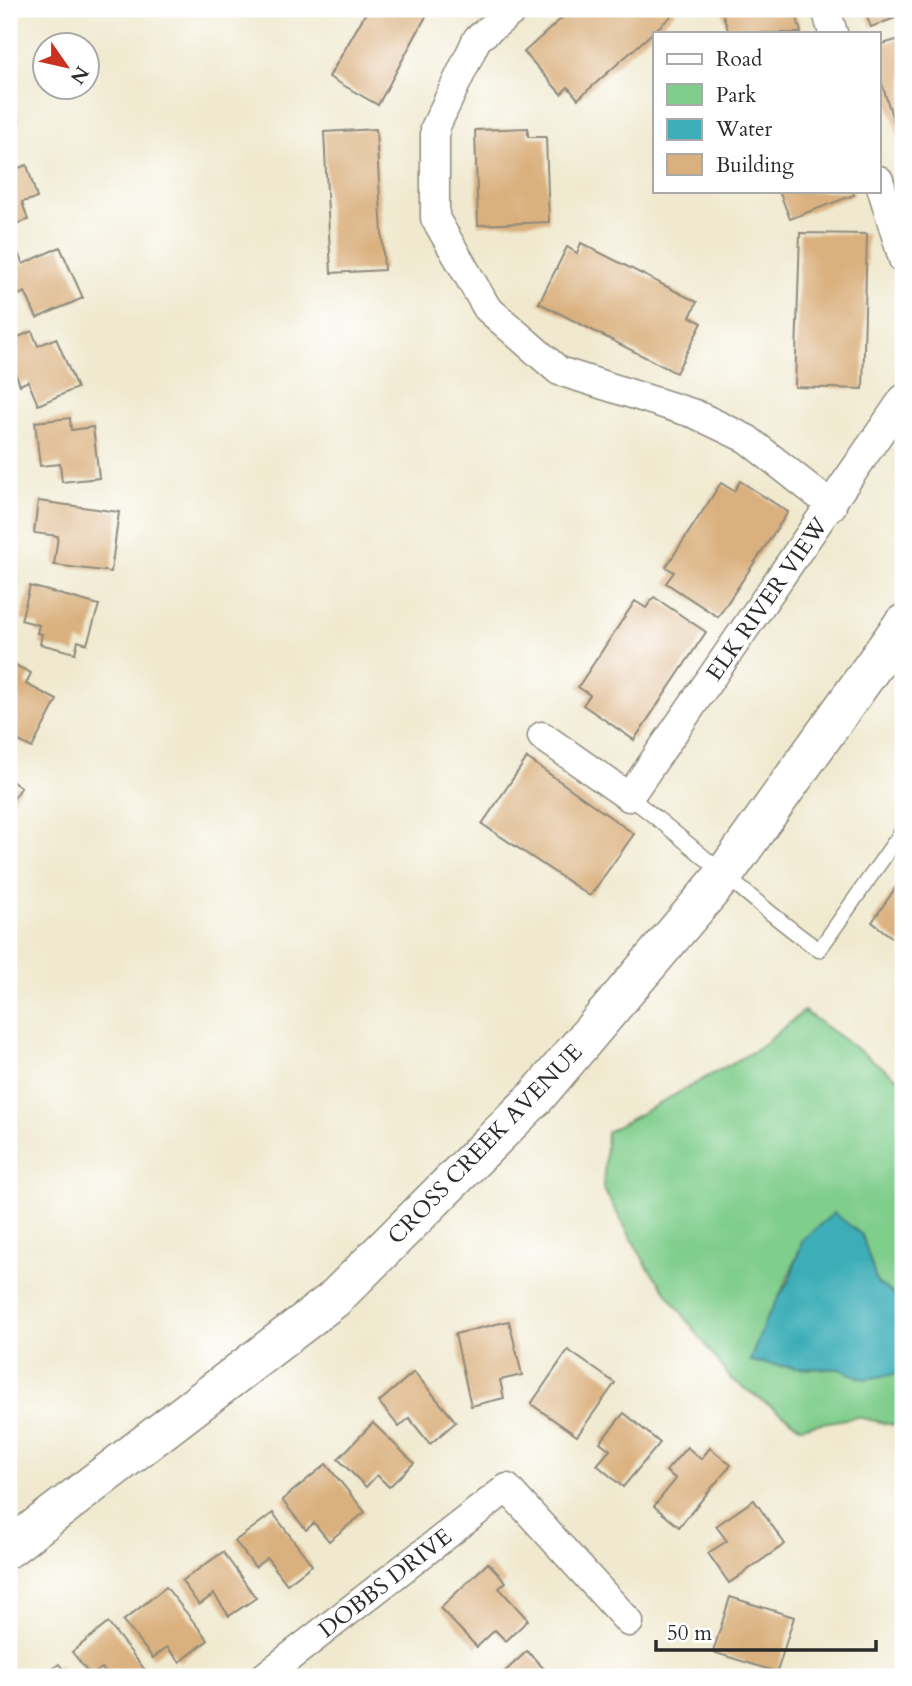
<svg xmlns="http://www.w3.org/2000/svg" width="912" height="1686" font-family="Cardo,serif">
  <rect width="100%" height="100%" fill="#fff"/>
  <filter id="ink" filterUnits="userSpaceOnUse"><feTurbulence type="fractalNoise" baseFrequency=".0143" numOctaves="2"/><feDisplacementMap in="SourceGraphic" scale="14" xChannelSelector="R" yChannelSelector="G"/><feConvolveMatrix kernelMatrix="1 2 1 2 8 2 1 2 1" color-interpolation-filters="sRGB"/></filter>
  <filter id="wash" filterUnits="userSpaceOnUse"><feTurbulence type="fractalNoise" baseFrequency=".00686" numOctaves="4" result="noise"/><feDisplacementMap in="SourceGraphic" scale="28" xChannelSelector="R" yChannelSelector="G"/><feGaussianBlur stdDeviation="1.57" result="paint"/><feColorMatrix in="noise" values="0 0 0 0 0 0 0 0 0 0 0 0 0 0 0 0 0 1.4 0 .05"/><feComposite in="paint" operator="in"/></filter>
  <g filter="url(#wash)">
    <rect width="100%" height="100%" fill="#f0e9cf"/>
    <path fill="#80ce8c" stroke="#567c5c" stroke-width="2" d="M 804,1011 L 903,1082 L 903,1300 L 877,1283 L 862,1235 L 803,1239 C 789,1282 766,1319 750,1361 L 795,1368 L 840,1369 L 864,1379 L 903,1373 L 903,1427 L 857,1417 L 801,1427 L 731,1379 L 647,1266 L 603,1188 L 607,1132 L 758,1049 Z"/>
    <path fill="#3eaeb8" stroke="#346c72" stroke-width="2" d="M 834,1213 L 862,1235 L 877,1283 L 903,1300 L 903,1373 L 864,1379 L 840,1369 L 795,1368 L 750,1361 L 766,1319 L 790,1279 L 803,1239 Z"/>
    <g id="blocks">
      <g fill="#dab07e">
        <path d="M 368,9 L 430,9 L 378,105 L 329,77 Z"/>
        <path d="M 572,9 L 673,9 L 676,12 L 578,99 L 568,87 L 561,94 L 524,52 Z"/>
        <path d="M 721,9 L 795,9 L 801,33 L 729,33 Z"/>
        <path d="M 864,9 L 903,9 L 903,15 L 871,27 Z"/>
        <path d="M 903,38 L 903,152 L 879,74 L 879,45 Z"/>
        <path d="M 13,104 L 19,121 L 10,124 L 14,137 L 9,139 L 9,105 Z"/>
        <path d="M 528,128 L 528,137 L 546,137 L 549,222 L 478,225 L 475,130 Z"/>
        <path d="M 376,129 L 384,270 L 331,273 L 324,132 Z"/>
        <path d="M 27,165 L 37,198 L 22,202 L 28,220 L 9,226 L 9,171 Z"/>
        <path d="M 779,191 L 853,191 L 854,195 L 790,219 Z"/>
        <path d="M 800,233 L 867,234 L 863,389 L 795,387 Z"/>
        <path d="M 581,243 L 697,302 L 690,317 L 702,323 L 676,373 L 539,303 L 567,247 L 577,253 Z"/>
        <path d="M 60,247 L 83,298 L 37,318 L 25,292 L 9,299 L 9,252 L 16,249 L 23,264 Z"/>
        <path d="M 32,331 L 38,346 L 56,338 L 77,388 L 38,405 L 28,381 L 20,385 L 9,357 L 9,341 Z"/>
        <path d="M 70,418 L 71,430 L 93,427 L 99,478 L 62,482 L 60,464 L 40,466 L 35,422 Z"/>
        <path d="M 740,481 L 788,512 L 718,617 L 666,583 L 674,572 L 666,567 L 721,483 L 734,491 Z"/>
        <path d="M 38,501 L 119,512 L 111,572 L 54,565 L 58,536 L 34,533 Z"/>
        <path d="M 30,586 L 99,605 L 87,644 L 78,641 L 75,653 L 40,644 L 42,634 L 37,633 L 39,625 L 21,620 Z"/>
        <path d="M 654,597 L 706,632 L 634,740 L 583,705 L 590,695 L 578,687 L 635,601 L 646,608 Z"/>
        <path d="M 9,662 L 31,673 L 26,684 L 57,700 L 32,748 L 9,736 Z"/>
        <path d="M 527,758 L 634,834 L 590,896 L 482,824 Z"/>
        <path d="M 9,779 L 21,788 L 9,805 Z"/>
        <path d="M 903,877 L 903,946 L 872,922 Z"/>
        <path d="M 509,1321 L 522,1375 L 500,1380 L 504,1398 L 471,1406 L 455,1334 Z"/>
        <path d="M 568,1350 L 615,1383 L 577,1436 L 531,1404 Z"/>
        <path d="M 414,1372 L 456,1422 L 430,1444 L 409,1418 L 399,1427 L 379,1402 Z"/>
        <path d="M 624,1413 L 660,1443 L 623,1487 L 597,1465 L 610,1450 L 600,1442 Z"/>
        <path d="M 373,1423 L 414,1463 L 389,1487 L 377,1475 L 366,1487 L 338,1459 Z"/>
        <path d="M 687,1447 L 701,1459 L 710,1448 L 731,1465 L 679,1527 L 654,1506 L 676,1479 L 666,1471 Z"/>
        <path d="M 326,1464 L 365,1512 L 329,1541 L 314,1523 L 306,1530 L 282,1500 Z"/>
        <path d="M 754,1500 L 785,1544 L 729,1583 L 708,1553 L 727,1541 L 716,1526 Z"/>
        <path d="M 273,1513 L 312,1565 L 287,1584 L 267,1558 L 255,1567 L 235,1541 Z"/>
        <path d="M 223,1552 L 256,1598 L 229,1616 L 214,1594 L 199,1605 L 182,1581 Z"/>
        <path d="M 488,1563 L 506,1582 L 499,1588 L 528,1620 L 506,1641 L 495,1630 L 477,1647 L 440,1608 Z"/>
        <path d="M 166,1587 L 208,1640 L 180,1662 L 167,1647 L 153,1658 L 123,1621 Z"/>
        <path d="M 730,1597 L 794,1617 L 777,1672 L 713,1652 Z"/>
        <path d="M 108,1623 L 149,1675 L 146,1677 L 109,1677 L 102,1668 L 91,1676 L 72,1652 Z"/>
        <path d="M 527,1651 L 552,1677 L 499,1677 Z"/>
        <path d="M 59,1664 L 69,1677 L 40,1677 Z"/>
      </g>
    </g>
  </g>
  <g filter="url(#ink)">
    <use href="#blocks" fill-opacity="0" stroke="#8e8a7d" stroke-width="2"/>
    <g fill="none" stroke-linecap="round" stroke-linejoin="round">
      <g stroke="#8e8a7d" stroke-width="17">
        <path id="lane" d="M 629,797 C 695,845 752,903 819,950 L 903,830"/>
      </g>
      <g stroke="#8e8a7d" stroke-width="31">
        <g id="street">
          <path d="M 515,9 L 477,39 L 435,128 L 435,218 L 487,308 L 559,371 L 695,414 L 747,439 L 832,506"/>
          <path d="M 826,9 L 833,33"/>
          <path d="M 879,180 L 903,259"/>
          <path d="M 542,736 L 629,797 L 903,399"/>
          <path d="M 264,1677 L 507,1488 L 629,1622"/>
        </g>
      </g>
      <g stroke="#8e8a7d" stroke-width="41">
        <path id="secondary" d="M 9,1548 L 333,1300 L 536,1097 L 724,875 L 903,624"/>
      </g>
      <use href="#lane" stroke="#fff" stroke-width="14"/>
      <use href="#street" stroke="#fff" stroke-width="28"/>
      <use href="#secondary" stroke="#fff" stroke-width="38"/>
    </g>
  </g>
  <g text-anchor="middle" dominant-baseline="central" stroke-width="6" stroke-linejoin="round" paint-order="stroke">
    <g font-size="23" fill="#2b2b2b" stroke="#fff">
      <text transform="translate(767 599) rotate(-55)">ELK RIVER VIEW</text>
      <text transform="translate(485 1144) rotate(-46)">CROSS CREEK AVENUE</text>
      <text transform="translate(385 1583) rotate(-38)">DOBBS DRIVE</text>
    </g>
  </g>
  <rect width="912" height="1686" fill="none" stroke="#fff" stroke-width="35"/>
  <rect x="653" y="32" width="228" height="161" fill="#ffffff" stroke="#aaaaaa" stroke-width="2"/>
  <rect x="667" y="54" width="35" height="10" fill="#ffffff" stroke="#aaaaaa" stroke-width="2"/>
  <text x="716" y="66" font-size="21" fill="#2b2b2b">Road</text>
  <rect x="667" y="84" width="35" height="21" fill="#80ce8c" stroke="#aaaaaa" stroke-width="2"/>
  <text x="716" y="102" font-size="21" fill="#2b2b2b">Park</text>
  <rect x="667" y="119" width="35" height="21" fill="#3eaeb8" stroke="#aaaaaa" stroke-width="2"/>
  <text x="716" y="136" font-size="21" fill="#2b2b2b">Water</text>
  <rect x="667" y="154" width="35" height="21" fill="#dab07e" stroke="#aaaaaa" stroke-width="2"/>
  <text x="716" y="172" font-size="21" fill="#2b2b2b">Building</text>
  <g transform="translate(66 66) rotate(124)"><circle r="33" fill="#ffffff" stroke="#aaaaaa" stroke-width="2"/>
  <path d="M0-5L12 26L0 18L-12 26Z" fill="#c8321e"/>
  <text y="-10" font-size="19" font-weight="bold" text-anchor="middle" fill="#2b2b2b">N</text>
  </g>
  <path d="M656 1640v10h220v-10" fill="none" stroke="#2b2b2b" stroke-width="3.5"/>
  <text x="667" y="1640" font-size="21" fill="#2b2b2b" stroke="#ffffff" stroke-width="5" paint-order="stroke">50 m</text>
</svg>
